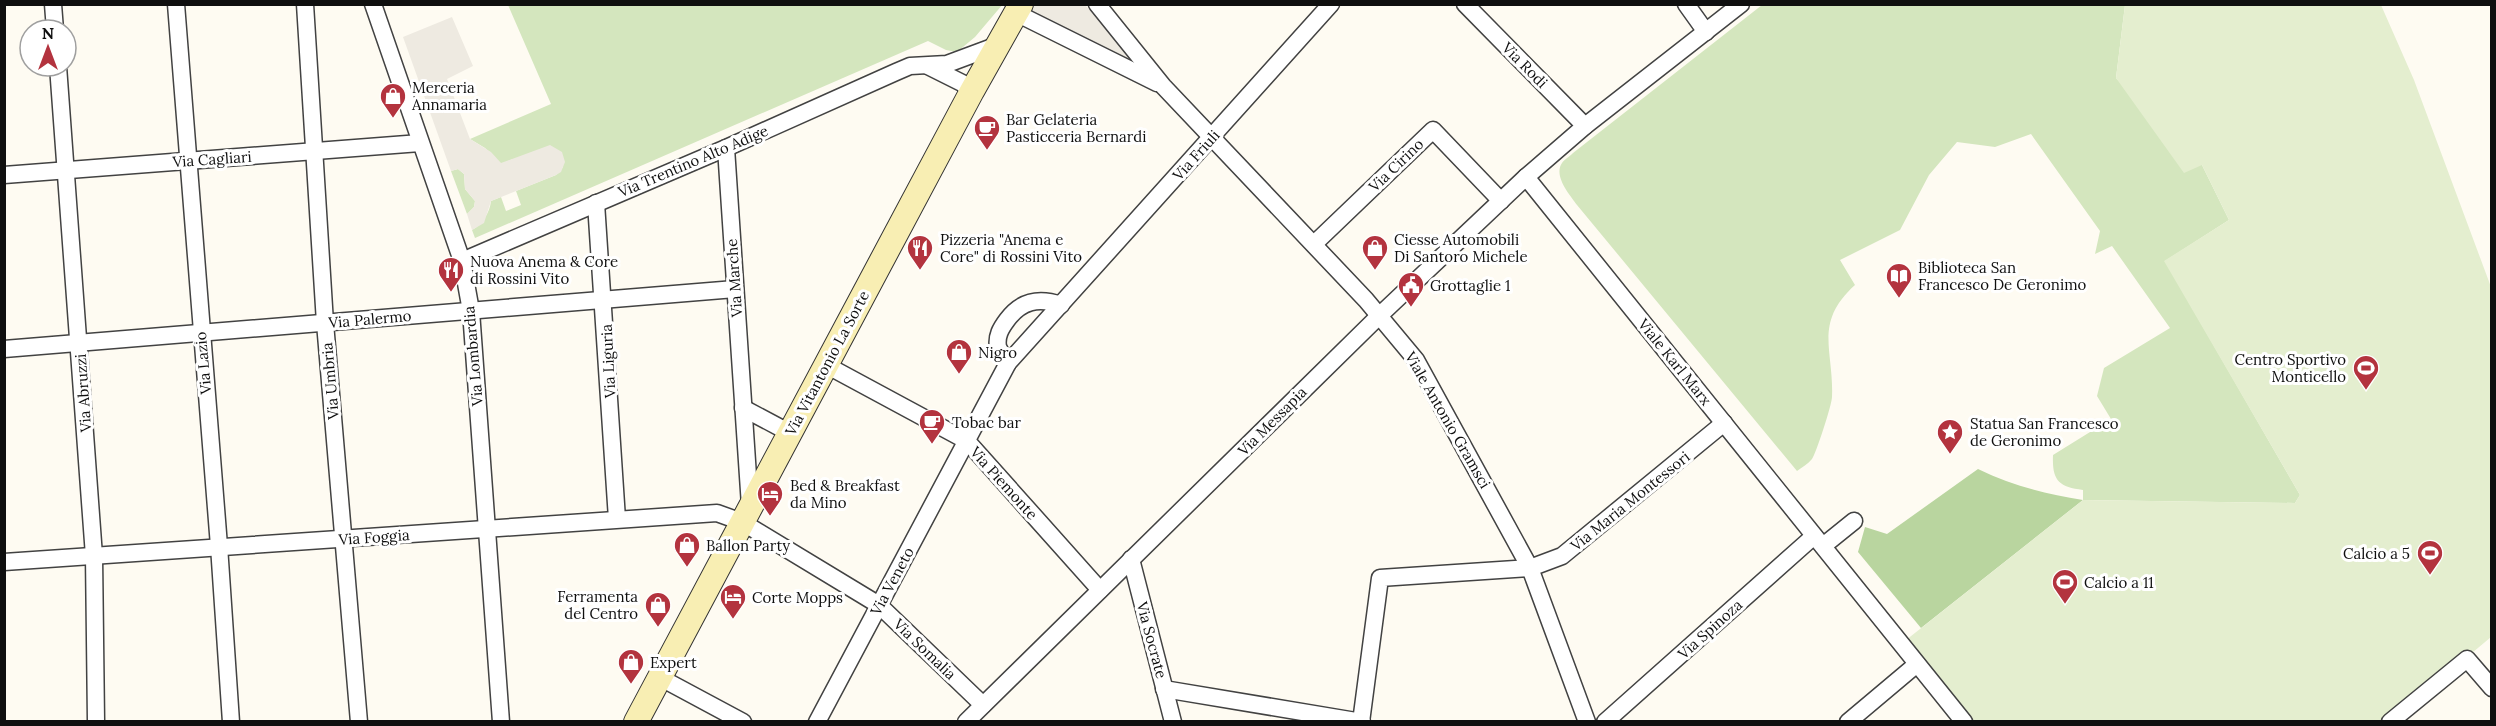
<svg xmlns="http://www.w3.org/2000/svg" width="2496" height="726" font-family="Lora,serif">
  <rect width="100%" height="100%" fill="#fefbf2"/>
  <g fill="#d4e6be">
    <path d="M 1003,4 L 975,37 L 957,52 L 946,50 L 928,41 L 475,238 L 472,230 C 482,225 490,212 491,201 L 501,197 L 506,211 L 521,205 L 516,191 L 556,175 L 563,167 L 513,159 L 501,164 L 485,148 L 470,139 L 551,104 L 508,5 Z"/>
    <path d="M 1762,5 L 2125,5 L 2116,78 L 2202,165 L 2229,220 L 2165,261 L 2300,495 L 2295,503 L 2083,500 L 2083,490 C 2058,487 2052,480 2053,455 L 2111,419 L 2097,396 L 2104,368 L 2170,328 L 2112,246 L 2095,254 L 2100,231 L 2031,134 L 1995,147 L 1957,142 L 1929,175 L 1900,230 L 1840,260 L 1855,285 C 1813,323 1834,350 1832,397 C 1832,404 1816,454 1812,459 C 1808,464 1802,467 1797,471 L 1577,205 C 1570,195 1553,176 1562,163 C 1564,160 1570,156 1573,153 Z"/>
    <path d="M 458,169 L 464,174 L 465,189 L 475,201 L 474,207 L 467,214 L 451,171 Z"/>
  </g>
  <path fill="#b9d59f" d="M 1978,469 C 2013,486 2046,494 2083,500 L 1921,628 L 1858,552 L 1865,527 L 1887,534 Z"/>
  <path fill="#e4eecf" d="M 2125,5 L 2381,5 L 2414,80 L 2491,287 L 2491,637 L 2390,722 L 1964,721 L 1901,644 L 2083,500 L 2295,503 L 2300,495 L 2164,261 L 2229,220 L 2202,165 L 2184,173 L 2116,78 Z"/>
  <g fill="#eeeae1">
    <path d="M 1032,5 L 1085,5 L 1130,53 L 1131,59 L 1128,61 L 1031,12 Z"/>
    <path d="M 452,17 L 473,66 L 447,79 L 470,139 L 491,152 L 501,163 L 550,145 L 562,152 L 565,162 L 561,172 L 556,175 L 491,201 L 484,223 L 472,230 L 467,214 L 474,207 L 475,201 L 465,189 L 464,174 L 458,169 L 451,171 L 403,37 Z"/>
  </g>
  <g fill="none" stroke-linecap="round" stroke-linejoin="round">
    <g stroke="#424242" stroke-width="19">
      <g id="street">
        <path d="M 53,4 L 55,30"/>
        <path d="M 176,4 L 219,546 L 231,722"/>
        <path d="M 305,4 L 325,323 L 359,722"/>
        <path d="M 373,4 L 462,261 L 471,311 L 501,722"/>
        <path d="M 1014,4 L 1016,13 L 1157,83"/>
        <path d="M 1097,4 L 1163,86 L 1366,300 L 1416,360 L 1530,568 L 1587,722"/>
        <path d="M 1465,4 L 1585,126"/>
        <path d="M 1686,4 L 1706,32"/>
        <path d="M 58,66 L 94,556 L 96,722"/>
        <path d="M 928,66 L 962,83 L 972,92"/>
        <path d="M 726,148 L 750,506"/>
        <path d="M 4,175 L 420,143"/>
        <path d="M 1526,177 L 1964,722"/>
        <path d="M 596,203 L 617,519"/>
        <path d="M 1314,244 L 1433,130 L 1501,201"/>
        <path d="M 462,261 L 726,148 L 896,72 L 910,66 L 947,64 L 998,45"/>
        <path d="M 4,349 L 735,289"/>
        <path d="M 1008,363 C 1005,358 1000,352 998,347 C 996,336 1001,328 1007,320 C 1021,301 1038,297 1061,305"/>
        <path d="M 826,365 L 967,441 L 1100,590"/>
        <path d="M 743,408 L 790,433"/>
        <path d="M 1823,546 L 1854,521"/>
        <path d="M 1131,559 L 1173,722"/>
        <path d="M 4,562 L 717,513 L 742,522 L 879,605 L 983,705"/>
        <path d="M 659,677 L 743,722"/>
        <path d="M 1164,689 L 1362,722"/>
        <path d="M 817,722 L 1008,363 L 1331,4"/>
        <path d="M 966,722 L 1380,315 L 1526,177 L 1585,126 L 1741,4"/>
        <path d="M 1361,722 L 1380,578 L 1530,568 L 1562,556 L 1724,423"/>
        <path d="M 1605,722 L 1814,536"/>
        <path d="M 1848,722 L 1917,664"/>
        <path d="M 2390,722 L 2467,659 L 2492,688"/>
      </g>
    </g>
    <g stroke="#313131" stroke-width="26">
      <path id="secondary" d="M 636,722 L 972,91 L 1021,4"/>
    </g>
    <use href="#street" stroke="#fff" stroke-width="16"/>
    <use href="#secondary" stroke="#f8eeb3" stroke-width="24"/>
  </g>
  <defs>
    <g id="shop-pin" transform="scale(1.35)"><path d="M0 17L-7.5 6A9.5 9.5 0 1 1 7.5 6Z" fill="#b3333e" stroke="#fff"/><path d="M-5-2.5h2.3a2.7 3.5 0 0 1 5.4 0H5L5.5 6h-11ZM-1.5-2.5h3a1.5 2.3 0 0 0-3 0Z" fill="#fff"/></g>
    <g id="cafe-pin" transform="scale(1.35)"><path d="M0 17L-7.5 6A9.5 9.5 0 1 1 7.5 6Z" fill="#b3333e" stroke="#fff"/><path d="M-5.5-4.5H6V0H3Q3 3.5 0 3.5H-2.5Q-5.5 3.5-5.5 0ZM3-3.2v2h1.7v-2ZM-6 4.5H4V6H-6Z" fill="#fff"/></g>
    <g id="restaurant-pin" transform="scale(1.35)"><path d="M0 17L-7.5 6A9.5 9.5 0 1 1 7.5 6Z" fill="#b3333e" stroke="#fff"/><path d="M-5-6h1v4h1v-4h1v4h1v-4h1v5L-1.5 .5V6h-2V.5L-5-1ZM5-6V6H3V1.5H1.5Q1.5-4 5-6Z" fill="#fff"/></g>
    <g id="library-pin" transform="scale(1.35)"><path d="M0 17L-7.5 6A9.5 9.5 0 1 1 7.5 6Z" fill="#b3333e" stroke="#fff"/><path d="M-6-4Q-3-5.5-.7-3.5V5Q-3 3-6 4ZM6-4Q3-5.5 .7-3.5V5Q3 3 6 4Z" fill="#fff"/></g>
    <g id="civic-pin" transform="scale(1.35)"><path d="M0 17L-7.5 6A9.5 9.5 0 1 1 7.5 6Z" fill="#b3333e" stroke="#fff"/><path d="M-.6-6.5H3V-4.5H.6V-3L4-1V1h2V6H-6V1h2V-1L-.6-3ZM-1.2 2.5V6h2.4V2.5Z" fill="#fff"/></g>
    <g id="stadium-pin" transform="scale(1.35)"><path d="M0 17L-7.5 6A9.5 9.5 0 1 1 7.5 6Z" fill="#b3333e" stroke="#fff"/><path d="M0-5a6.5 5 0 1 0 0 10a6.5 5 0 1 0 0-10ZM-3.5-1.8h7v3.6h-7Z" fill="#fff"/></g>
    <g id="sight-pin" transform="scale(1.35)"><path d="M0 17L-7.5 6A9.5 9.5 0 1 1 7.5 6Z" fill="#b3333e" stroke="#fff"/><path d="M0-6L1.8-2.2L6-1.7L2.9 1.2L3.7 5.4L0 3.3L-3.7 5.4L-2.9 1.2L-6-1.7L-1.8-2.2Z" fill="#fff"/></g>
    <g id="hotel-pin" transform="scale(1.35)"><path d="M0 17L-7.5 6A9.5 9.5 0 1 1 7.5 6Z" fill="#b3333e" stroke="#fff"/><path d="M-6-4.5h1.5V1H6V5H4.5V3h-9V5H-6ZM-4 0a1.8 1.8 0 1 1 3.6 0ZM.5 0V-2.5h3Q6-2.5 6 0Z" fill="#fff"/></g>
  </defs>
  <g fill-rule="evenodd">
    <use href="#shop-pin" x="393" y="96"/>
    <use href="#cafe-pin" x="987" y="128"/>
    <use href="#restaurant-pin" x="920" y="248"/>
    <use href="#shop-pin" x="1375" y="248"/>
    <use href="#restaurant-pin" x="451" y="270"/>
    <use href="#library-pin" x="1899" y="276"/>
    <use href="#civic-pin" x="1411" y="285"/>
    <use href="#shop-pin" x="959" y="352"/>
    <use href="#stadium-pin" x="2366" y="368"/>
    <use href="#cafe-pin" x="932" y="422"/>
    <use href="#sight-pin" x="1950" y="432"/>
    <use href="#hotel-pin" x="770" y="494"/>
    <use href="#shop-pin" x="687" y="545"/>
    <use href="#stadium-pin" x="2430" y="553"/>
    <use href="#stadium-pin" x="2065" y="582"/>
    <use href="#hotel-pin" x="733" y="597"/>
    <use href="#shop-pin" x="658" y="605"/>
    <use href="#shop-pin" x="631" y="662"/>
  </g>
  <g text-anchor="middle" dominant-baseline="central" stroke-width="6" stroke-linejoin="round" paint-order="stroke">
    <g font-size="15" fill="#0f0f0f" stroke="#fff">
      <text transform="translate(1525 65) rotate(45)">Via Rodi</text>
      <text transform="translate(1196 155) rotate(-48)">Via Friuli</text>
      <text transform="translate(212 159) rotate(-4)">Via Cagliari</text>
      <text transform="translate(693 161) rotate(-23)">Via Trentino Alto Adige</text>
      <text transform="translate(1396 165) rotate(-44)">Via Cirino</text>
      <text transform="translate(734 278) rotate(-94)">Via Marche</text>
      <text transform="translate(370 319) rotate(-5)">Via Palermo</text>
      <text transform="translate(473 356) rotate(-95)">Via Lombardia</text>
      <text transform="translate(608 361) rotate(-93)">Via Liguria</text>
      <text transform="translate(1675 362) rotate(51)">Viale Karl Marx</text>
      <text transform="translate(203 363) rotate(-95)">Via Lazio</text>
      <text transform="translate(827 363) rotate(-62)">Via Vitantonio La Sorte</text>
      <text transform="translate(330 381) rotate(-95)">Via Umbria</text>
      <text transform="translate(83 393) rotate(-94)">Via Abruzzi</text>
      <text transform="translate(1448 420) rotate(60)">Viale Antonio Gramsci</text>
      <text transform="translate(1272 421) rotate(-45)">Via Messapia</text>
      <text transform="translate(1004 483) rotate(48)">Via Piemonte</text>
      <text transform="translate(1630 501) rotate(-39)">Via Maria Montessori</text>
      <text transform="translate(374 537) rotate(-4)">Via Foggia</text>
      <text transform="translate(892 581) rotate(-62)">Via Veneto</text>
      <text transform="translate(1710 629) rotate(-42)">Via Spinoza</text>
      <text transform="translate(1152 640) rotate(75)">Via Socrate</text>
      <text transform="translate(925 649) rotate(44)">Via Somalia</text>
    </g>
    <g font-size="15" fill="#0f0f0f" stroke="#fff" text-anchor="start">
      <text x="412" y="87">Merceria<tspan x="412" dy="17">Annamaria</tspan></text>
      <text x="1006" y="119">Bar Gelateria<tspan x="1006" dy="17">Pasticceria Bernardi</tspan></text>
      <text x="940" y="239">Pizzeria "Anema e<tspan x="940" dy="17">Core" di Rossini Vito</tspan></text>
      <text x="1394" y="239">Ciesse Automobili<tspan x="1394" dy="17">Di Santoro Michele</tspan></text>
      <text x="470" y="261">Nuova Anema &amp; Core<tspan x="470" dy="17">di Rossini Vito</tspan></text>
      <text x="1918" y="267">Biblioteca San<tspan x="1918" dy="17">Francesco De Geronimo</tspan></text>
      <text x="1430" y="285">Grottaglie 1</text>
      <text x="978" y="352">Nigro</text>
      <text x="2346" y="359" text-anchor="end">Centro Sportivo<tspan x="2346" dy="17">Monticello</tspan></text>
      <text x="952" y="422">Tobac bar</text>
      <text x="1970" y="423">Statua San Francesco<tspan x="1970" dy="17">de Geronimo</tspan></text>
      <text x="790" y="485">Bed &amp; Breakfast<tspan x="790" dy="17">da Mino</tspan></text>
      <text x="706" y="545">Ballon Party</text>
      <text x="2410" y="553" text-anchor="end">Calcio a 5</text>
      <text x="2084" y="582">Calcio a 11</text>
      <text x="638" y="596" text-anchor="end">Ferramenta<tspan x="638" dy="17">del Centro</tspan></text>
      <text x="752" y="597">Corte Mopps</text>
      <text x="650" y="662">Expert</text>
    </g>
  </g>
  <rect width="2496" height="726" fill="none" stroke="#0f0f0f" stroke-width="12"/>
  <g transform="translate(48 48)"><circle r="28" fill="#ffffff" stroke="#9f9f9f" stroke-width="1.5"/>
  <path d="M0-4.5L10 22L0 15L-10 22Z" fill="#b3333e"/>
  <text y="-9" font-size="16" font-weight="bold" text-anchor="middle" fill="#0f0f0f">N</text>
  </g>
</svg>
